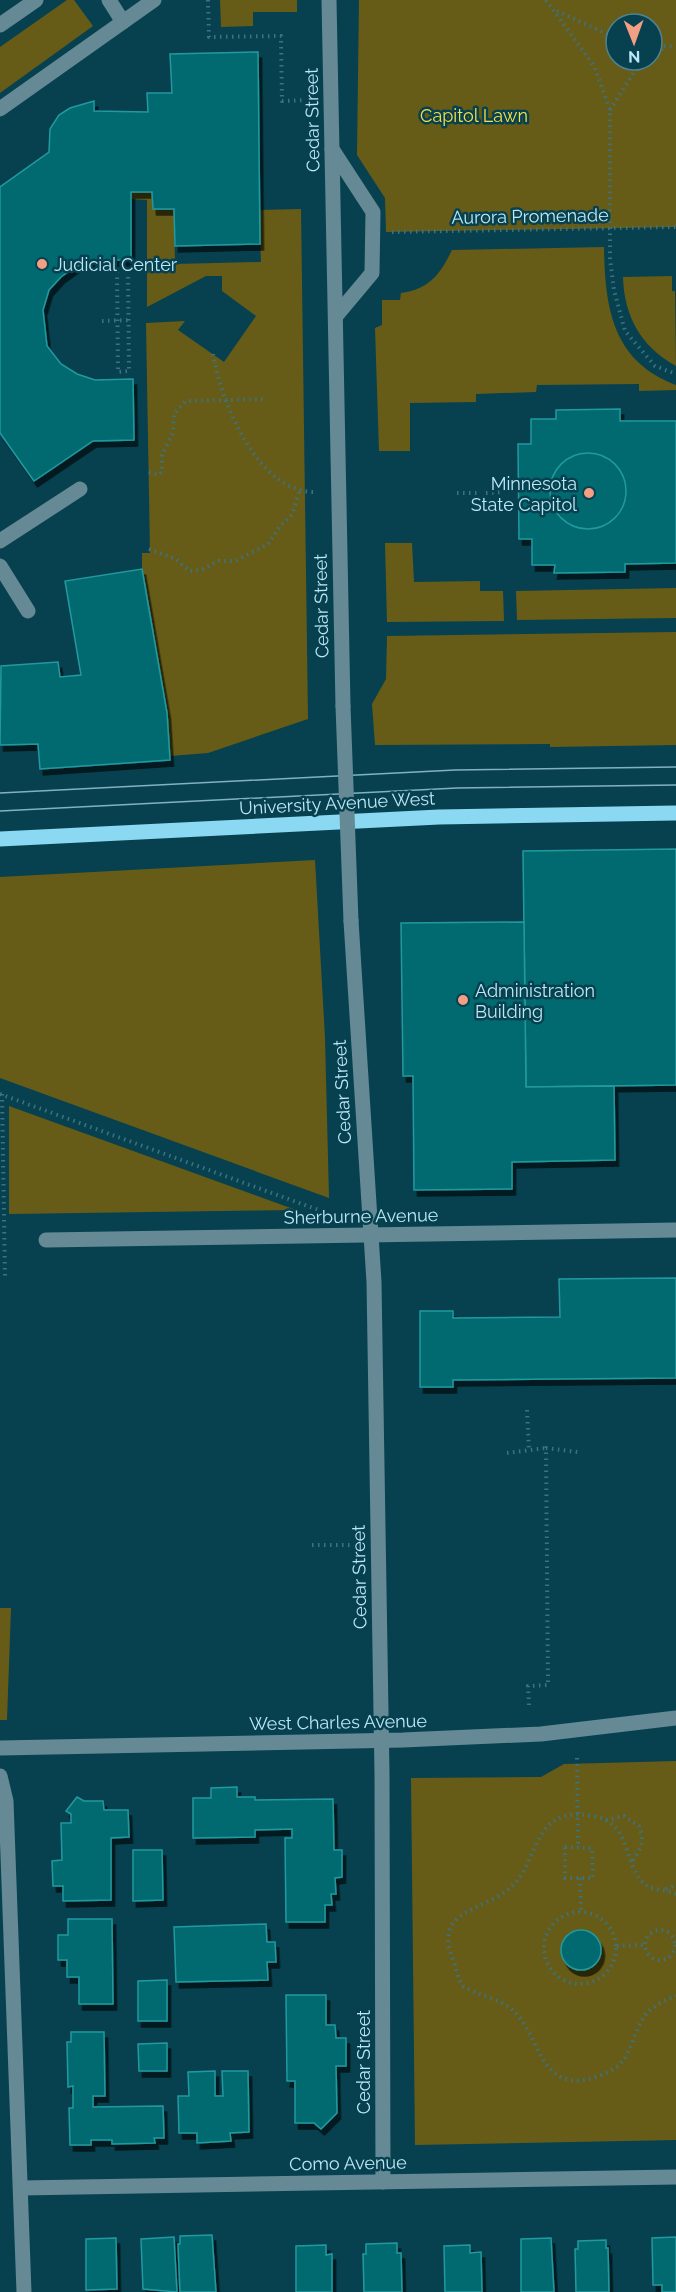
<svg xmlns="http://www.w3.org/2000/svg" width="676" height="2292" font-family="Raleway,sans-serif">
  <defs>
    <filter id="shadow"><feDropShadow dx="3.5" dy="6" stdDeviation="0" flood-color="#0009"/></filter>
  </defs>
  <rect width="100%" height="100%" fill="#07414f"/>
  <g fill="#675c17" fill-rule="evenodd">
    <path d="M 67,0 L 74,0 L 93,26 L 0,93 L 0,47 Z"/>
    <path d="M 220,0 L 297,0 L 297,12 L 253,12 L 253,26 L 221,27 Z"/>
    <path d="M 359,0 L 676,0 L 676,227 L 386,232 L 385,198 L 357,155 ZM 616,24 L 652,24 L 652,60 L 616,60 Z"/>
    <path d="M 131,192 L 152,192 L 153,209 L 174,209 L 175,264 L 261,262 L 259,210 L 301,209 L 308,719 L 208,753 L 170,756 L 167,713 L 142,569 L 142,553 L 150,553 L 146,323 L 185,321 L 178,330 L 224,362 L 256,316 L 222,291 L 222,276 L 206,276 L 147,307 L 147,200 L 130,199 Z"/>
    <path d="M 604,247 C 605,307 612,361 676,385 L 676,390 L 639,391 L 639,384 L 537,385 L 536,392 L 476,394 L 476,402 L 410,403 L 410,451 L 379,451 L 375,328 L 382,325 L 382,300 L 400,300 L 401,293 C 429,289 440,275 452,250 Z"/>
    <path d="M 672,276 L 672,291 L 675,291 L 676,366 C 641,347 624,316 623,277 Z"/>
    <path d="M 385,543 L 412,543 L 414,582 L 480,581 L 480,591 L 503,591 L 504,621 L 387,622 Z"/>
    <path d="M 676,588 L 676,618 L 517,620 L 516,591 Z"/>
    <path d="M 676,632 L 676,745 L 550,747 L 550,744 L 375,745 L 372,704 L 386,679 L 387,636 Z"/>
    <path d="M 315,860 L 325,1038 L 329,1198 L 0,1078 L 0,877 Z"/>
    <path d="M 9,1106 L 296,1210 L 9,1214 Z"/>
    <path d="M 0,1608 L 11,1608 L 7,1720 L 0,1720 Z"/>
    <path d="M 676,1761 L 676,2140 L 415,2145 L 411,1778 L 541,1777 L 564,1764 Z"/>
  </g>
  <g fill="#016b6f" stroke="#22999f" stroke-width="1.5" filter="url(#shadow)">
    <path d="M 258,52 L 260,244 L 175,246 L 174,209 L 153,209 L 152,192 L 131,192 L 131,260 L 95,260 L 75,267 L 61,277 L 49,290 L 43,310 L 47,346 L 61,364 L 77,374 L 95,380 L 133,379 L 134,440 L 93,441 L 34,481 L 0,433 L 0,187 L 49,152 L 50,129 L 59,115 L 70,108 L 94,101 L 94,111 L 148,112 L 147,93 L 172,93 L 170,54 Z"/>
    <path d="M 620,409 L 620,421 L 676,421 L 676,563 L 625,564 L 625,572 L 554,573 L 555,565 L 532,565 L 532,539 L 519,539 L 518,444 L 531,444 L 531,419 L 556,419 L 556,410 Z"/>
    <circle cx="588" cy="491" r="38"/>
    <path d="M 142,569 L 167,713 L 170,760 L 40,769 L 38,744 L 0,745 L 1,666 L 58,662 L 60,677 L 81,675 L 65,581 Z"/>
    <path d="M 676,849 L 676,1085 L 526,1087 L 523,851 Z"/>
    <path d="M 524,922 L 526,1087 L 614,1086 L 615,1160 L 512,1162 L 512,1189 L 414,1190 L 413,1076 L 403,1076 L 401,923 Z"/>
    <path d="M 676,1278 L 676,1378 L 453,1380 L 453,1387 L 420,1387 L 420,1311 L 453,1311 L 453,1318 L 560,1317 L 559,1279 Z"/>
    <path d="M 237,1787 L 237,1797 L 255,1797 L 255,1800 L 333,1799 L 334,1850 L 342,1850 L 342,1877 L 335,1878 L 336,1894 L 331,1894 L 332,1905 L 325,1905 L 325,1922 L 286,1922 L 285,1838 L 292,1838 L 292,1829 L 255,1830 L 255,1837 L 193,1838 L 193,1798 L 211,1798 L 211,1788 Z"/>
    <path d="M 77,1797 L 84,1801 L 103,1801 L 104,1810 L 128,1810 L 129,1837 L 111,1838 L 111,1900 L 63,1901 L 63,1886 L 53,1886 L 52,1861 L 62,1860 L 61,1823 L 71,1823 L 71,1814 L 66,1811 Z"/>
    <path d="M 133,1850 L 162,1850 L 163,1900 L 133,1901 Z"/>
    <path d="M 68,1919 L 112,1919 L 113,2004 L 79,2004 L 79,1977 L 67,1977 L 67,1960 L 58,1960 L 58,1935 L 68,1935 Z"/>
    <path d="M 266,1924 L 267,1942 L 275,1942 L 276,1962 L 267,1962 L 268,1980 L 176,1982 L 174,1927 Z"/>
    <circle cx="581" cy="1950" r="20"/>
    <path d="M 167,1980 L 167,2021 L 138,2021 L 138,1981 Z"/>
    <path d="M 286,1995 L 326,1995 L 326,2025 L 335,2025 L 336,2038 L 346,2038 L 346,2066 L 336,2066 L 337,2113 L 321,2129 L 314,2123 L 295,2123 L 295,2081 L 287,2081 Z"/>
    <path d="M 71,2032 L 104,2032 L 105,2096 L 93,2096 L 93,2107 L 163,2106 L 164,2138 L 154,2138 L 155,2143 L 112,2144 L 112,2140 L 91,2140 L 91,2145 L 70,2145 L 69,2108 L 73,2108 L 73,2086 L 68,2087 L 67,2042 L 71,2042 Z"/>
    <path d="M 167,2043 L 167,2071 L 139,2071 L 138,2044 Z"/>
    <path d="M 215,2071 L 215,2096 L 223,2096 L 222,2071 L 248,2071 L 249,2132 L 230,2133 L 231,2141 L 197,2143 L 197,2133 L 179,2133 L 178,2096 L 189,2096 L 188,2072 Z"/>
    <path d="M 212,2235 L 216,2292 L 180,2292 L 178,2244 L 180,2244 L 180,2236 Z"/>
    <path d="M 174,2237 L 177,2292 L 143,2289 L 141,2239 Z"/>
    <path d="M 676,2237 L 676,2292 L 662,2292 L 662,2285 L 653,2285 L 652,2238 Z"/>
    <path d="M 116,2238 L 117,2289 L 86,2290 L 86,2239 Z"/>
    <path d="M 551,2238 L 554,2292 L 521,2292 L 521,2239 Z"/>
    <path d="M 606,2240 L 606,2248 L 608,2248 L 609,2292 L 576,2292 L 575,2249 L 578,2249 L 578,2241 Z"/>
    <path d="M 397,2243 L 397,2253 L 401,2253 L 402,2292 L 364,2292 L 363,2254 L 366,2254 L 366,2244 Z"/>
    <path d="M 326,2245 L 326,2255 L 332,2254 L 332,2292 L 296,2292 L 296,2246 Z"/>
    <path d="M 470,2245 L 470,2253 L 481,2252 L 482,2292 L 445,2292 L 444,2246 Z"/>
  </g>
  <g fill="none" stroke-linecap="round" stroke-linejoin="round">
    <g stroke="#3d7381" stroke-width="4" stroke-dasharray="1.5 4.5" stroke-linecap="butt">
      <path d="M 208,0 L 209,37 L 281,36 L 282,101 L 305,100"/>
      <path d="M 546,0 L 594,66 L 610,110 L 610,259 L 614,290 L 625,331 L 655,366 L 676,374"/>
      <path d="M 557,11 L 616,38"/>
      <path d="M 652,45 L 676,47"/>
      <path d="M 652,57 L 665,47"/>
      <path d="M 610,110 L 634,72 L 648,60"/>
      <path d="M 392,232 L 676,227"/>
      <path d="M 117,270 L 128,270 L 129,371 L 118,372 Z"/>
      <path d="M 102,321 L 132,320"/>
      <path d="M 213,354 C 221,402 257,491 314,492"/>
      <path d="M 149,472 L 158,475 L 162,472 L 162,455 L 173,433 L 174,414 L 186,401 L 267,399"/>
      <path d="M 457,493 L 479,493"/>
      <path d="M 486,493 L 503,492"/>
      <path d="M 149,549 L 176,559 L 189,571 L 201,570 L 219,561 L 235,561 L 268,544 L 280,526 L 292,515 L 299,492"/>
      <path d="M 0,1094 L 324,1212"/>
      <path d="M 2,1094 L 5,1276"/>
      <path d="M 527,1410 L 529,1450"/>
      <path d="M 507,1453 L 546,1448"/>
      <path d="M 312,1545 L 353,1545"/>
      <path d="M 529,1705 L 528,1686 L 548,1685 L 546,1448 L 578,1452"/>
      <path d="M 577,1758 L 578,1847"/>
      <path d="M 606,1820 L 624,1816 L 639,1826 C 645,1840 641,1850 632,1861"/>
      <path d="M 565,1847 L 592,1848 L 593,1878 L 565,1878 Z"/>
      <path d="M 580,1878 L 581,1911"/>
      <path d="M 666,1889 L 676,1885"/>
      <path d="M 676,1894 C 667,1889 654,1891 646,1885 C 623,1869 633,1822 593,1816 C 531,1805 541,1859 512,1886 C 485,1912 432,1908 453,1960 C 457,1969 457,1978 463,1986 C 478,1996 503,1999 516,2013 C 541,2040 541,2095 596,2077 C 608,2073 620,2067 626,2056 C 643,2023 636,2011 676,1996"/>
      <circle cx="580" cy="1948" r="36"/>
      <circle cx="660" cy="1945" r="15"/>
      <path d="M 617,1946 L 645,1945"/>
    </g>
    <g stroke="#658a95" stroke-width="15">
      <path d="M 109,0 L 123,22"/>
      <path d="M 329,0 L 343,706"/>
      <path d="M 0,25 L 36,0"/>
      <path d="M 0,109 L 154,0"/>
      <path d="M 332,149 L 373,212 L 372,273 L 336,316"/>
      <path d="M 0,541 L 80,489"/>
      <path d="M 0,566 L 28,611"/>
      <path d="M 351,921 L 374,1282 L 382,1774 L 383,2182"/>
      <path d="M 46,1240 L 676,1230"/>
      <path d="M 0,1748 L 403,1740 L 541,1734 L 676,1718"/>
      <path d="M 0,1776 L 6,1801 L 24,2292"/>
      <path d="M 21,2188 L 676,2177"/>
    </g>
    <path stroke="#8ad8f1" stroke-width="15" d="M 0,839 L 439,817 L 676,813"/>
    <g stroke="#82b2c1" stroke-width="1.5">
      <path d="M 0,793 L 455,770 L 676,767"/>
      <path d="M 0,811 L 457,788 L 676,785"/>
    </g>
    <path stroke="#658a95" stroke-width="15" d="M 343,706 L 351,921"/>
  </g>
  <g fill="#f39f83" stroke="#07414f" stroke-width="2">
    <circle cx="42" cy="264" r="6"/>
    <circle cx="589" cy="493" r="6"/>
    <circle cx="463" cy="1000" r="6"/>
  </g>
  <g text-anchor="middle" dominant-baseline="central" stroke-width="5" stroke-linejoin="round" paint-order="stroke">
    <g font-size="18" fill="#f8df46" stroke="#07414f">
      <text x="474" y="115">Capitol Lawn</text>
    </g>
    <g font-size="18" fill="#bce7f6" stroke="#07414f">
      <text transform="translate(312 120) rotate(-91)">Cedar Street</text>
      <text transform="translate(530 216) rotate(-1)">Aurora Promenade</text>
      <text transform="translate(321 606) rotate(-91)">Cedar Street</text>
      <text transform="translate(337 803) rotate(-3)">University Avenue West</text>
      <text transform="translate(342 1092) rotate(-93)">Cedar Street</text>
      <text transform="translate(361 1216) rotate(-1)">Sherburne Avenue</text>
      <text transform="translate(359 1577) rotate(-91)">Cedar Street</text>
      <text transform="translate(338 1722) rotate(-1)">West Charles Avenue</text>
      <text transform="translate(363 2062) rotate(-90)">Cedar Street</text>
      <text transform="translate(348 2163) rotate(-1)">Como Avenue</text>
    </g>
    <g font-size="18" fill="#bce7f6" stroke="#07414f" text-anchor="start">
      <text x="54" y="264">Judicial Center</text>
      <text x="577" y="483" text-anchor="end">Minnesota<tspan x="577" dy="21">State Capitol</tspan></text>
      <text x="475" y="990">Administration<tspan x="475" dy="21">Building</tspan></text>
    </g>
  </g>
  <g transform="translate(634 42) rotate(179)"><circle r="28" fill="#07414f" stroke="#4f8392" stroke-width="1.5"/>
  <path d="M0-4.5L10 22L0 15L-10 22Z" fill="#f39f83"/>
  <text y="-9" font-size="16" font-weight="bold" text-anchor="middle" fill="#bce7f6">N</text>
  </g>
</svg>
